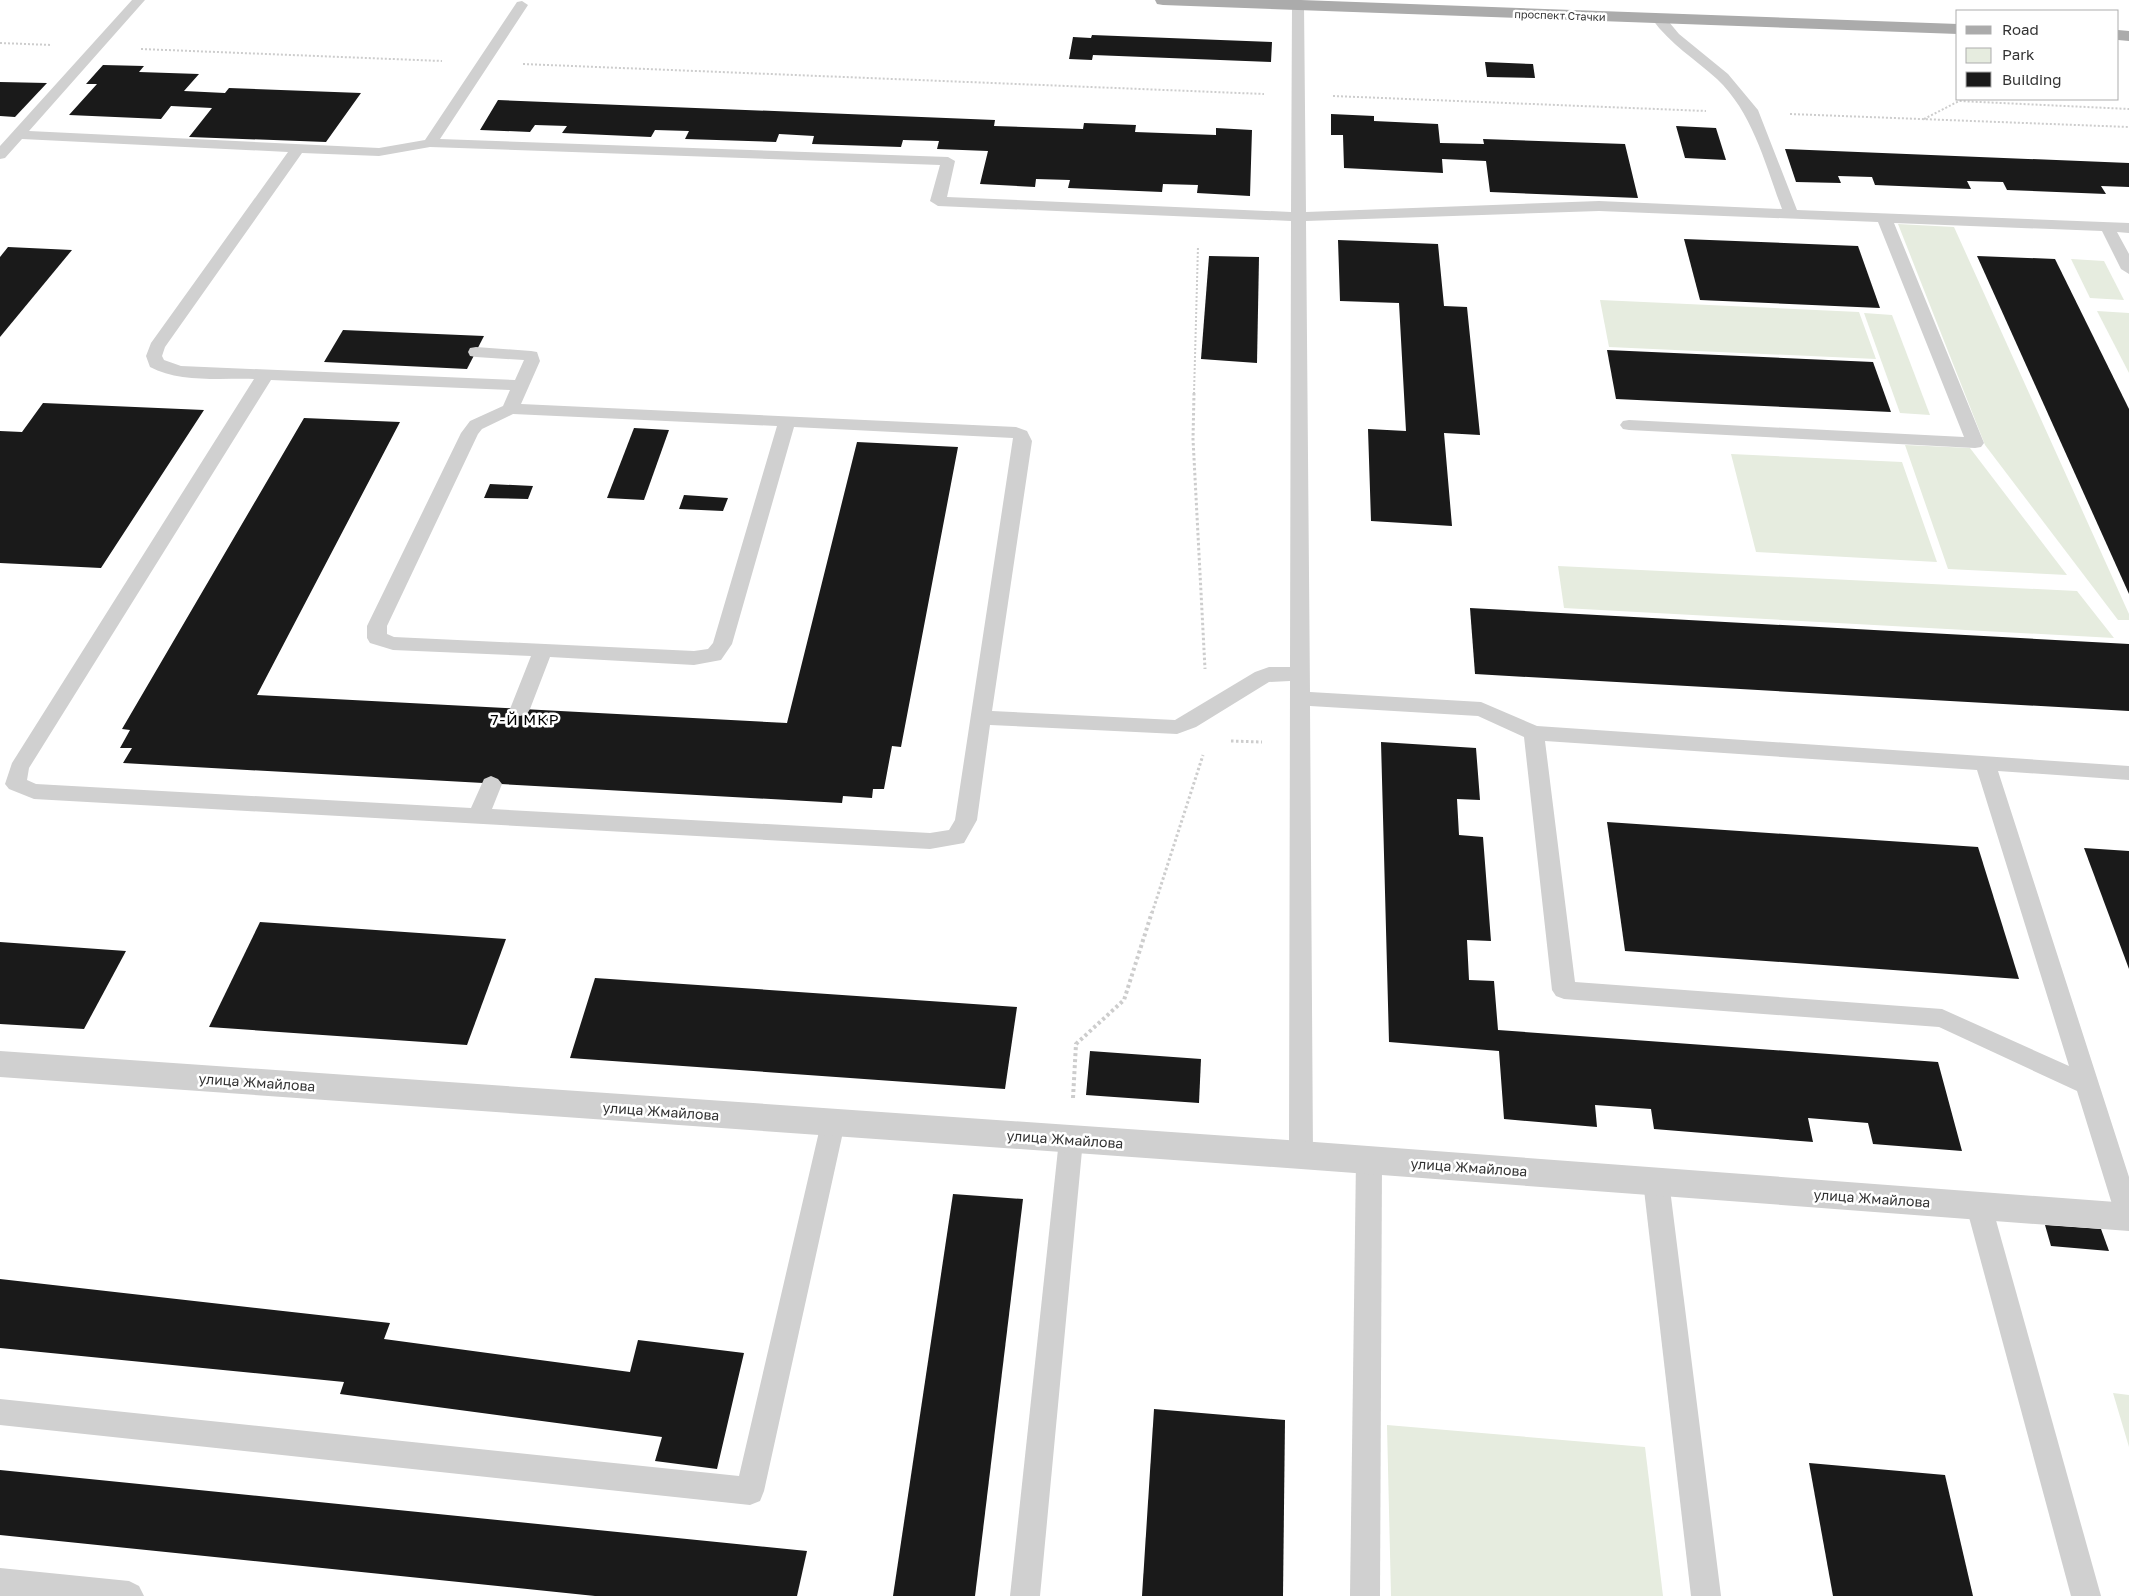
<svg xmlns="http://www.w3.org/2000/svg" width="2129" height="1596" font-family="'Golos Text',sans-serif">
  <rect width="100%" height="100%" fill="#fff"/>
  <g fill="#e6ecdf">
    <path d="M 1898,224 L 1954,227 L 2129,614 L 2129,620 L 2118,620 L 1985,445 Z"/>
    <path d="M 2071,259 L 2104,261 L 2124,300 L 2090,298 Z"/>
    <path d="M 1600,300 L 1859,312 L 1876,359 L 1609,347 Z"/>
    <path d="M 2097,311 L 2129,313 L 2129,373 Z"/>
    <path d="M 1864,313 L 1892,315 L 1930,415 L 1900,413 Z"/>
    <path d="M 1905,445 L 1970,448 L 2067,575 L 1948,569 Z"/>
    <path d="M 1731,454 L 1902,462 L 1937,562 L 1756,552 Z"/>
    <path d="M 1558,566 L 2077,591 L 2114,638 L 1564,608 Z"/>
    <path d="M 2113,1393 L 2129,1395 L 2129,1447 Z"/>
    <path d="M 1387,1425 L 1645,1447 L 1663,1596 L 1391,1596 Z"/>
  </g>
  <g fill="#1a1a1a">
    <path d="M 1092,35 L 1272,42 L 1271,62 L 1093,55 L 1092,60 L 1069,59 L 1073,37 L 1091,38 Z"/>
    <path d="M 1485,62 L 1533,64 L 1535,78 L 1487,77 Z"/>
    <path d="M 103,65 L 144,66 L 139,72 L 199,74 L 184,91 L 225,93 L 229,88 L 361,93 L 326,142 L 189,137 L 212,108 L 171,106 L 161,119 L 69,115 L 97,84 L 86,84 Z"/>
    <path d="M 0,82 L 47,83 L 15,117 L 0,116 Z"/>
    <path d="M 498,100 L 995,120 L 994,126 L 1083,129 L 1084,123 L 1136,125 L 1135,132 L 1216,135 L 1216,128 L 1252,130 L 1250,196 L 1197,193 L 1198,185 L 1163,184 L 1162,192 L 1068,188 L 1070,180 L 1036,179 L 1035,187 L 980,184 L 988,151 L 937,149 L 939,141 L 903,140 L 901,147 L 812,144 L 814,136 L 779,134 L 776,142 L 685,139 L 689,131 L 655,130 L 651,137 L 562,133 L 567,126 L 535,125 L 530,132 L 480,130 Z"/>
    <path d="M 1331,114 L 1374,116 L 1374,121 L 1438,124 L 1440,143 L 1484,144 L 1483,139 L 1625,144 L 1638,198 L 1490,192 L 1486,161 L 1442,159 L 1443,173 L 1344,168 L 1343,135 L 1331,135 Z"/>
    <path d="M 1676,126 L 1716,128 L 1726,160 L 1685,158 Z"/>
    <path d="M 1785,149 L 2129,163 L 2129,187 L 2101,186 L 2106,194 L 2007,190 L 2003,182 L 1967,181 L 1971,189 L 1875,185 L 1872,177 L 1838,176 L 1841,183 L 1796,182 Z"/>
    <path d="M 1684,239 L 1858,246 L 1880,308 L 1700,300 Z"/>
    <path d="M 1338,240 L 1438,244 L 1444,306 L 1467,307 L 1480,435 L 1444,433 L 1452,526 L 1371,521 L 1368,429 L 1406,431 L 1399,303 L 1340,301 Z"/>
    <path d="M 8,247 L 72,250 L 0,337 L 0,257 Z"/>
    <path d="M 1209,256 L 1259,257 L 1257,363 L 1201,359 Z"/>
    <path d="M 1977,256 L 2055,259 L 2129,409 L 2129,594 Z"/>
    <path d="M 343,330 L 484,336 L 467,369 L 324,362 Z"/>
    <path d="M 1607,350 L 1873,362 L 1891,412 L 1616,399 Z"/>
    <path d="M 43,403 L 204,410 L 101,568 L 0,563 L 0,431 L 22,432 Z"/>
    <path d="M 304,418 L 400,422 L 257,695 L 787,723 L 857,442 L 958,447 L 901,747 L 892,746 L 884,789 L 873,789 L 872,798 L 843,796 L 842,803 L 123,763 L 132,748 L 120,748 L 130,730 L 122,729 Z"/>
    <path d="M 634,428 L 669,430 L 644,500 L 607,498 Z"/>
    <path d="M 490,484 L 533,486 L 528,499 L 484,498 Z"/>
    <path d="M 684,495 L 728,498 L 723,511 L 679,509 Z"/>
    <path d="M 1470,608 L 2129,644 L 2129,711 L 1475,674 Z"/>
    <path d="M 1381,742 L 1476,748 L 1480,800 L 1457,799 L 1459,835 L 1483,837 L 1491,941 L 1467,940 L 1469,980 L 1494,981 L 1498,1030 L 1938,1062 L 1962,1151 L 1873,1144 L 1868,1123 L 1808,1118 L 1813,1142 L 1654,1129 L 1651,1109 L 1595,1105 L 1597,1127 L 1504,1119 L 1499,1051 L 1389,1042 Z"/>
    <path d="M 1607,822 L 1978,847 L 2019,979 L 1625,951 Z"/>
    <path d="M 2084,848 L 2129,851 L 2129,969 Z"/>
    <path d="M 260,922 L 506,939 L 467,1045 L 209,1027 Z"/>
    <path d="M 0,942 L 126,951 L 84,1029 L 0,1024 Z"/>
    <path d="M 595,978 L 1017,1007 L 1005,1089 L 570,1058 Z"/>
    <path d="M 1090,1051 L 1201,1059 L 1199,1103 L 1086,1095 Z"/>
    <path d="M 953,1194 L 1023,1199 L 975,1596 L 893,1596 Z"/>
    <path d="M 2045,1225 L 2101,1229 L 2109,1251 L 2051,1246 Z"/>
    <path d="M 0,1279 L 390,1323 L 384,1339 L 630,1372 L 638,1340 L 744,1353 L 717,1469 L 655,1461 L 662,1437 L 340,1394 L 344,1382 L 0,1348 Z"/>
    <path d="M 1154,1409 L 1285,1420 L 1283,1596 L 1142,1596 Z"/>
    <path d="M 1809,1463 L 1945,1475 L 1973,1596 L 1833,1596 Z"/>
    <path d="M 0,1470 L 807,1551 L 797,1596 L 595,1596 L 0,1535 Z"/>
  </g>
  <g fill="none" stroke-linecap="round" stroke-linejoin="round">
    <g stroke="#cdcdcd" stroke-width="2" stroke-dasharray="2 2" stroke-linecap="butt">
      <path d="M 0,43 L 52,45"/>
      <path d="M 141,49 L 442,61"/>
      <path d="M 523,64 L 1264,94"/>
      <path d="M 1333,96 L 1706,111"/>
      <path d="M 1790,114 L 2129,127"/>
      <path d="M 1924,119 L 1959,101 L 2129,109"/>
      <path d="M 1194,394 L 1198,246"/>
    </g>
    <g stroke="#cdcdcd" stroke-width="3" stroke-dasharray="2.5 2.5" stroke-linecap="butt">
      <path d="M 1194,393 L 1193,439 L 1205,669"/>
      <path d="M 1231,741 L 1262,742"/>
      <path d="M 1152,913 L 1203,755"/>
    </g>
    <path stroke="#cdcdcd" stroke-width="4" stroke-dasharray="3 3" stroke-linecap="butt" d="M 1073,1098 L 1076,1044 L 1124,1000 L 1152,912"/>
    <g fill="#d0d0d0" fill-rule="evenodd">
      <path d="M 132,0 L 145,0 L 29,131 L 379,148 L 425,140 L 517,2 L 522,1 L 528,5 L 440,139 L 948,157 L 955,161 L 947,197 L 1291,212 L 1292,5 L 1298,1 L 1304,5 L 1306,212 L 1599,201 L 1782,209 C 1765,164 1753,113 1717,79 C 1695,59 1670,44 1652,19 L 1659,15 L 1664,16 L 1679,34 L 1728,74 L 1758,110 L 1797,210 L 2129,223 L 2129,233 L 2117,232 L 2129,254 L 2129,274 L 2121,269 L 2102,231 L 1894,223 L 1984,443 L 1981,447 L 1975,448 L 1629,430 L 1623,429 L 1620,425 L 1623,421 L 1629,420 L 1964,437 L 1878,222 L 1599,211 L 1306,221 L 1310,692 L 1481,702 L 1537,726 L 2129,766 L 2129,780 L 1998,771 L 2129,1177 L 2129,1228 L 2120,1225 L 2116,1217 L 2077,1091 L 1939,1027 L 1564,999 L 1556,996 L 1552,990 L 1524,737 L 1478,716 L 1310,706 L 1313,1155 L 1310,1162 L 1301,1166 L 1292,1162 L 1289,1155 L 1290,681 L 1269,682 L 1196,727 L 1177,734 L 990,725 L 977,820 L 964,843 L 930,849 L 34,799 L 9,789 L 5,784 L 12,763 L 254,379 C 222,378 179,383 150,367 L 146,356 L 151,343 L 288,152 L 22,139 L 5,158 L 0,159 L 0,146 ZM 430,147 L 940,165 L 930,201 L 938,206 L 1291,221 L 1290,667 L 1269,667 L 1255,672 L 1175,720 L 992,711 L 1032,441 L 1027,431 L 1016,427 L 521,404 L 540,361 L 537,352 L 531,351 L 476,347 L 470,348 L 468,352 L 470,356 L 476,357 L 524,360 L 515,380 L 181,366 L 164,360 L 162,356 L 165,347 L 302,153 L 379,156 ZM 271,380 L 510,390 L 503,406 L 470,421 L 461,433 L 367,626 L 367,638 L 370,643 L 393,650 L 531,656 L 510,709 L 513,714 L 520,716 L 527,714 L 530,709 L 550,657 L 694,665 L 721,660 L 732,644 L 794,427 L 1013,438 L 955,820 L 949,830 L 930,833 L 492,809 L 502,784 L 498,779 L 491,776 L 484,779 L 471,808 L 36,784 L 27,780 L 29,768 ZM 513,414 L 777,426 L 713,643 L 708,649 L 694,651 L 394,637 L 387,634 L 387,626 L 478,434 L 482,429 ZM 1545,741 L 1977,770 L 2069,1066 L 1942,1009 L 1575,982 Z"/>
      <path d="M 833,1113 L 842,1116 L 845,1123 L 764,1491 L 760,1501 L 750,1505 L 0,1425 L 0,1399 L 739,1476 L 821,1123 L 824,1116 Z"/>
      <path d="M 1071,1130 L 1080,1133 L 1083,1140 L 1040,1596 L 1010,1596 L 1059,1140 L 1062,1133 Z"/>
      <path d="M 1369,1149 L 1378,1153 L 1382,1160 L 1380,1596 L 1350,1596 L 1356,1160 L 1360,1153 Z"/>
      <path d="M 1656,1170 L 1665,1173 L 1669,1181 L 1721,1596 L 1691,1596 L 1643,1181 L 1647,1173 Z"/>
      <path d="M 1979,1195 L 1988,1198 L 1992,1206 L 2101,1596 L 2071,1596 L 1966,1206 L 1970,1198 Z"/>
      <path d="M 0,1568 L 129,1581 L 139,1586 L 144,1596 L 0,1596 Z"/>
    </g>
    <path fill="#d0d0d0" fill-rule="evenodd" d="M 0,1051 L 1301,1141 L 2129,1203 L 2129,1231 L 1301,1169 L 0,1077 Z"/>
    <g fill="#ababab" fill-rule="evenodd">
      <path d="M 1155,0 L 1301,0 L 1958,24 L 1958,34 L 1163,5 L 1157,4 Z"/>
      <path d="M 2118,30 L 2129,31 L 2129,41 L 2118,40 Z"/>
    </g>
  </g>
  <g text-anchor="middle" dominant-baseline="central" stroke-width="5" stroke-linejoin="round" paint-order="stroke">
    <g font-size="11" fill="#333" stroke="#fff">
      <text transform="translate(1560 15) rotate(2)">проспект Стачки</text>
    </g>
    <g font-size="14" fill="#333" stroke="#fff">
      <text transform="translate(257 1082) rotate(4)">улица Жмайлова</text>
      <text transform="translate(661 1111) rotate(4)">улица Жмайлова</text>
      <text transform="translate(1065 1139) rotate(4)">улица Жмайлова</text>
      <text transform="translate(1469 1167) rotate(4)">улица Жмайлова</text>
      <text transform="translate(1872 1198) rotate(4)">улица Жмайлова</text>
    </g>
    <g font-size="15" letter-spacing="1" fill="#000" stroke="#fff">
      <text x="525" y="719">7-Й МКР</text>
    </g>
  </g>
  <rect x="1956" y="10" width="162" height="90" fill="#ffffff" stroke="#adadad"/>
  <rect x="1966" y="26" width="25" height="8" fill="#ababab" stroke="#adadad"/>
  <text x="2002" y="35" font-size="15" fill="#333333">Road</text>
  <rect x="1966" y="48" width="25" height="15" fill="#e6ecdf" stroke="#adadad"/>
  <text x="2002" y="60" font-size="15" fill="#333333">Park</text>
  <rect x="1966" y="72" width="25" height="15" fill="#1a1a1a" stroke="#adadad"/>
  <text x="2002" y="85" font-size="15" fill="#333333">Building</text>
</svg>
